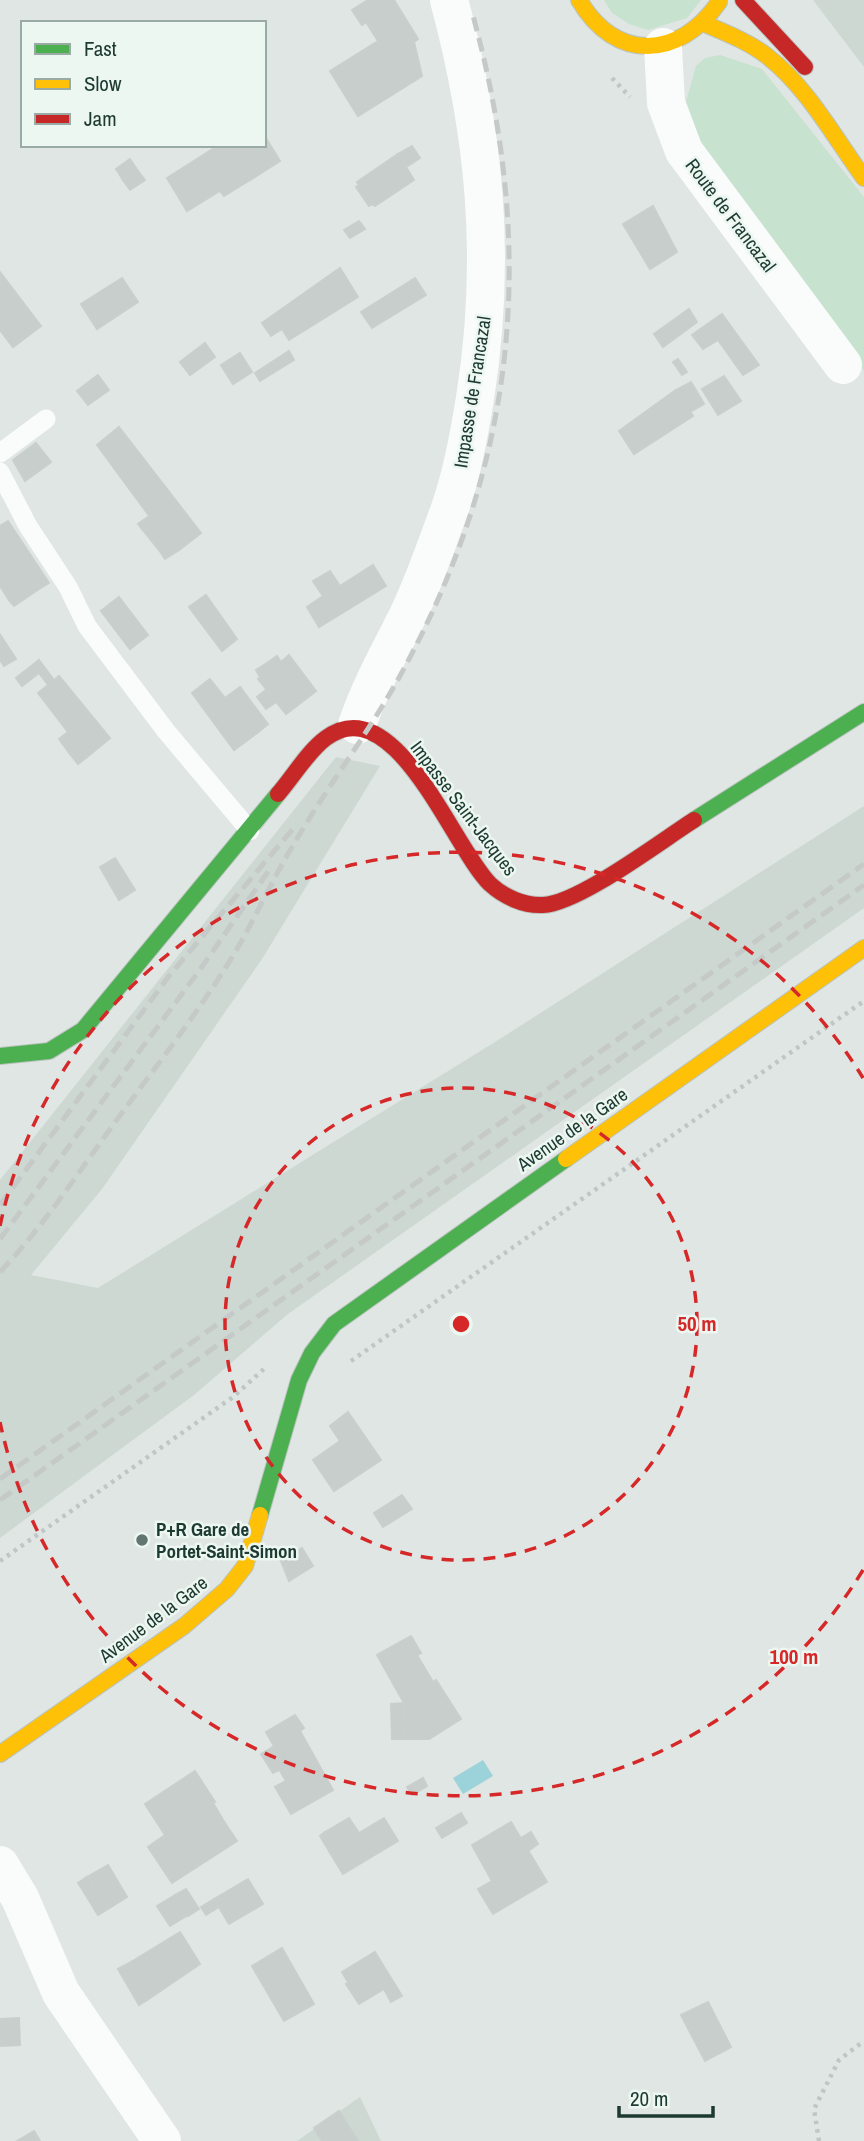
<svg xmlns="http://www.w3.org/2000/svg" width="864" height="2141" font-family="'Archivo Narrow',sans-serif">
  <rect width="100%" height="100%" fill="#e0e6e3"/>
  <g fill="#cdd8d3">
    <path d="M 813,0 L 864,0 L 864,67 Z"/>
    <path d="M 336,757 L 380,766 L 262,959 L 102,1189 L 31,1275 L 98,1288 L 503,1037 L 864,806 L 864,908 L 288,1314 L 194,1395 L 0,1538 L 0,1180 Z"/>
    <path d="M 360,2097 L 381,2141 L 297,2141 Z"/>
  </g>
  <g fill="#c7e2ce">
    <path d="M 604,0 L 701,0 L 687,18 L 648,30 L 629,24 L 612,13 Z"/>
    <path d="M 720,55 L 762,69 L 864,197 L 864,371 L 710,165 L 685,105 L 696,66 L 705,58 Z"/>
  </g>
  <path fill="#9cd2d9" d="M 483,1760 L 493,1776 L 463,1794 L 453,1778 Z"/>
  <g fill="#c7cecb" stroke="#c9cfcc" stroke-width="2">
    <path d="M 368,0 L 394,0 L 418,39 L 414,42 L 422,76 L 358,116 L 330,71 L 378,41 L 366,22 L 362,25 L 352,10 Z"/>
    <path d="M 264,135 L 280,161 L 250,180 L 247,174 L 187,211 L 167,178 L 219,145 L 264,145 Z"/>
    <path d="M 412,146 L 420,158 L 406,167 L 398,154 Z"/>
    <path d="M 398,154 L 414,180 L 375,206 L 373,204 L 369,206 L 356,187 L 359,185 L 357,182 Z"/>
    <path d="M 130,159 L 138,171 L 123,180 L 116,169 Z"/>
    <path d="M 138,171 L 145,180 L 130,190 L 123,180 Z"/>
    <path d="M 247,174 L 250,180 L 224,196 L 220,191 Z"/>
    <path d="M 653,206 L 677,252 L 650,269 L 623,224 Z"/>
    <path d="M 359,221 L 365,229 L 350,238 L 344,230 Z"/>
    <path d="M 340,268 L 358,297 L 289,340 L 282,329 L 271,336 L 262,323 Z"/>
    <path d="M 0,272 L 41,326 L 13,347 L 0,330 Z"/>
    <path d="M 122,278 L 138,302 L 97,329 L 81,304 Z"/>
    <path d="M 415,278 L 426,295 L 372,328 L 361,312 Z"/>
    <path d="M 689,309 L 697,322 L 663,347 L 654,334 Z"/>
    <path d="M 722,314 L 759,365 L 743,375 L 718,340 L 703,349 L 692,335 Z"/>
    <path d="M 205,343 L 215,357 L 190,375 L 180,362 Z"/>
    <path d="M 289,351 L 294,360 L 260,381 L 255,373 Z"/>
    <path d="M 240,353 L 252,372 L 233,384 L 221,365 Z"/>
    <path d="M 678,359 L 687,372 L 682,375 L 673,362 Z"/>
    <path d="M 98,375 L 109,390 L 88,405 L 77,391 Z"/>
    <path d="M 724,376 L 741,401 L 718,415 L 702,389 Z"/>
    <path d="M 691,382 L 704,404 L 690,412 L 676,390 Z"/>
    <path d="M 676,390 L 693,416 L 634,454 L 619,431 Z"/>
    <path d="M 119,427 L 201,533 L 179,550 L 172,540 L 159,550 L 142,529 L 153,521 L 97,445 Z"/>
    <path d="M 36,443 L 51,462 L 25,481 L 13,460 Z"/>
    <path d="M 149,516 L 153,521 L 142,529 L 138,524 Z"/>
    <path d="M 8,521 L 49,583 L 36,591 L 32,585 L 9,600 L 0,586 L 0,526 Z"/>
    <path d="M 172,540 L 179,550 L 165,559 L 159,550 Z"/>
    <path d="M 373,565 L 386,586 L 319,627 L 307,607 L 323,596 L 313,581 L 330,571 L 340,586 Z"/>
    <path d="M 32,585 L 36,591 L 14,606 L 9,600 Z"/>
    <path d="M 206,595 L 237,639 L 222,651 L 189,607 Z"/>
    <path d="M 119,597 L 148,635 L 130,649 L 101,611 Z"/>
    <path d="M 1,636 L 16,659 L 4,666 L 0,660 Z"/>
    <path d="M 289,655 L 316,691 L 286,714 L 258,679 L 272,669 L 267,663 L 277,656 L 281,662 Z"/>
    <path d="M 39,660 L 54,680 L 59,676 L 110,738 L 87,757 L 80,746 L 70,754 L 59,739 L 68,732 L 38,693 L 48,685 L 39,673 L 22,686 L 16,678 Z"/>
    <path d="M 267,663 L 272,669 L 260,677 L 256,670 Z"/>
    <path d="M 210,679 L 225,698 L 240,687 L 264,719 L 253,727 L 257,733 L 234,750 L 192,693 Z"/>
    <path d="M 266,690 L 276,702 L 266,709 L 257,697 Z"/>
    <path d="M 264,719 L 268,724 L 257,733 L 253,727 Z"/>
    <path d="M 80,746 L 87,757 L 78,764 L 70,754 Z"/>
    <path d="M 115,858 L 135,890 L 119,900 L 100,867 Z"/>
    <path d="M 348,1412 L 381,1460 L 334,1491 L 313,1460 L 340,1441 L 330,1426 Z"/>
    <path d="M 402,1495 L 412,1509 L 383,1527 L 374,1513 Z"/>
    <path d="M 302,1548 L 313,1566 L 289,1581 L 281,1561 Z"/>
    <path d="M 411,1636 L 421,1653 L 417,1655 L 433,1682 L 436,1680 L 461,1719 L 429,1739 L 405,1739 L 404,1703 L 377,1655 Z"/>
    <path d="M 404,1703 L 405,1739 L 392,1739 L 391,1704 Z"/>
    <path d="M 295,1715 L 304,1728 L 300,1731 L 333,1790 L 291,1814 L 275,1787 L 286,1781 L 268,1750 L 274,1746 L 266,1732 Z"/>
    <path d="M 268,1750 L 279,1770 L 273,1773 L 261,1754 Z"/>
    <path d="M 195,1771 L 215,1802 L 200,1810 L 212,1830 L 225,1823 L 237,1841 L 172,1883 L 148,1847 L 165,1835 L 145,1804 Z"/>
    <path d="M 423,1778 L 427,1786 L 412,1795 L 407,1787 Z"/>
    <path d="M 213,1803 L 225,1823 L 212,1830 L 200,1810 Z"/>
    <path d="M 461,1813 L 467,1823 L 442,1838 L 436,1828 Z"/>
    <path d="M 349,1818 L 359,1833 L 384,1818 L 398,1841 L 343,1874 L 329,1851 L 334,1848 L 325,1832 Z"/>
    <path d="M 511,1822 L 547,1882 L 493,1914 L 478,1889 L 492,1881 L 472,1845 Z"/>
    <path d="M 325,1832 L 334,1848 L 329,1851 L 320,1836 Z"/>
    <path d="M 531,1832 L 538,1844 L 528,1851 L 521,1838 Z"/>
    <path d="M 108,1865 L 127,1897 L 98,1915 L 84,1892 L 93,1887 L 87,1877 Z"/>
    <path d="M 87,1877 L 93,1887 L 84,1892 L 78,1883 Z"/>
    <path d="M 248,1879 L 263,1904 L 229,1924 L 214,1899 Z"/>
    <path d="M 186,1889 L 199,1909 L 188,1916 L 175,1895 Z"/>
    <path d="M 175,1895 L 188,1915 L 170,1926 L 157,1906 Z"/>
    <path d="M 214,1899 L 219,1907 L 206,1915 L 201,1907 Z"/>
    <path d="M 180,1932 L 200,1964 L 147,2000 L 135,1981 L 141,1978 L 131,1962 Z"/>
    <path d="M 282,1948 L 314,2004 L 284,2021 L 252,1966 Z"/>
    <path d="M 375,1952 L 381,1962 L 348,1982 L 342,1972 Z"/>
    <path d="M 131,1962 L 141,1978 L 128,1986 L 118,1969 Z"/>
    <path d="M 381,1962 L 402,1996 L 391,2002 L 384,1989 L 359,2004 L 346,1984 Z"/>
    <path d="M 135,1981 L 147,2000 L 139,2005 L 128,1986 Z"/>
    <path d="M 708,2002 L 731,2047 L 705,2061 L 681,2015 Z"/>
    <path d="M 19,2018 L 20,2045 L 0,2046 L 0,2019 Z"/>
    <path d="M 339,2111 L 358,2141 L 322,2141 L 314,2128 Z"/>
    <path d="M 34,2131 L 40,2141 L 17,2141 Z"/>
  </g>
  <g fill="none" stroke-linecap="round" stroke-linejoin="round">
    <g stroke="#b9c3bf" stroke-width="18">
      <g id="fast">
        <path d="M 694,820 L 864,712"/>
        <path d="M 0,1056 L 49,1051 L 83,1030 L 278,794"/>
        <path d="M 260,1515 L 299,1380 L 312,1353 L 334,1324 L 566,1159"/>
      </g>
    </g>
    <g stroke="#b9c3bf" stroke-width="18">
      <g id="slow">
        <path d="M 579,0 C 615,62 679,60 719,2"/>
        <path d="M 705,24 C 726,33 749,42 767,56 C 808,88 834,137 864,178"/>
        <path d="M 566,1159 L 864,948"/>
        <path d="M 0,1754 L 184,1626 L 227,1589 L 245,1566 L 260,1515"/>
      </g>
    </g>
    <g stroke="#b9c3bf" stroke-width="18">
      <g id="jam">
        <path d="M 743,0 L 805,67"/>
        <path d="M 278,794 C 293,777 308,751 326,738 C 395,687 453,848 490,884 C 504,897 524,906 543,905 C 578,904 661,841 694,820"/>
      </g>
    </g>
    <g stroke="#bec7c5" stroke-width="4.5" stroke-dasharray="3.5 5" stroke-linecap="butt">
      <path d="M 612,78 L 630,97"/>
      <path d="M 351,1361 L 864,1001"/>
      <path d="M 0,1561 L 233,1397 L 265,1368"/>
      <path d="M 819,2141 L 814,2109 L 839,2060 L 864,2041"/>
    </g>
    <g stroke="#fafbfb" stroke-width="19">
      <path d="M 0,453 L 46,419"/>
      <path d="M 0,472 L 28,526 L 68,587 L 87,626 L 166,731 L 250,831"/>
    </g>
    <g stroke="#fafbfb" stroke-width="38">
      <path d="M 663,47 L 666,103 L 684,151 L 843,365"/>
      <path d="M 357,725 C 370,686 390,652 408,615 C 424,582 436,546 449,511 C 462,475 469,436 475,398 C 497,260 485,134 449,0"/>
      <path d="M 0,1865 L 20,1898 L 61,1993 L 162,2141"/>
    </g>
    <use href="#fast" stroke="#4caf50" stroke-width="16"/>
    <use href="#slow" stroke="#ffc107" stroke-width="16"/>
    <use href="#jam" stroke="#c62828" stroke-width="16"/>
    <g stroke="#c5c9c8" stroke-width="5" stroke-dasharray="14 7" stroke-linecap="butt">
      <path d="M 0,1205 L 169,976 L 297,824"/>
      <path d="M 0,1239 L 199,971 L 272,866"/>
      <path d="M 0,1272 C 40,1230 74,1179 108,1132 C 149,1075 194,1019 231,959 C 252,925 268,888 288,854 C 323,792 367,736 401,674 C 519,459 537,247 472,12"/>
      <path d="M 0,1479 L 864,864"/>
      <path d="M 0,1500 L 864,885"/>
    </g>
  </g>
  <g fill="none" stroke="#d62828" stroke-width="3.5" stroke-dasharray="12 9">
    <circle cx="461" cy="1324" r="236"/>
    <path d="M863 1570A471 471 0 0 1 0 1422M0 1226A471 471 0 0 1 863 1078"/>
  </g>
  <circle fill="#617670" stroke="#edf7f1" stroke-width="2.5" cx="142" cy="1540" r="7"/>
  <g text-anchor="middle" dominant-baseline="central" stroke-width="5" stroke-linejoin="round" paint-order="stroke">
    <g font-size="19" fill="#1d3a32" stroke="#edf7f1">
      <text transform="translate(731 215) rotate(53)">Route de Francazal</text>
      <text transform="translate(472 392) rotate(-81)">Impasse de Francazal</text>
      <text transform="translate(464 808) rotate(53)">Impasse Saint-Jacques</text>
      <text transform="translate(572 1129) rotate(-35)">Avenue de la Gare</text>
      <text transform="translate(153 1619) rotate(-37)">Avenue de la Gare</text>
    </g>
    <g font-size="19" font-weight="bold" fill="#1d3a32" stroke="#edf7f1" text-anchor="start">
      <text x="156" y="1529">P+R Gare de<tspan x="156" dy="22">Portet-Saint-Simon</tspan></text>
    </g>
  </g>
  <circle cx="461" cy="1324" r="10" fill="#d62828" stroke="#edf7f1" stroke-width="3.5"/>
  <g font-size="21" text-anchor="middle" font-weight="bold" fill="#d62828" stroke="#edf7f1" stroke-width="5" stroke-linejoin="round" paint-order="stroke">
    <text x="697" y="1331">50 m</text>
    <text x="794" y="1664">100 m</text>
  </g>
  <rect x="21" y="21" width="245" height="126" fill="#edf7f1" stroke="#9aaba5" stroke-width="2"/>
  <rect x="35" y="44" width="35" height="10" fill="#4caf50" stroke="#9aaba5" stroke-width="2"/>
  <text x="84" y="56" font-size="21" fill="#1d3a32">Fast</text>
  <rect x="35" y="79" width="35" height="10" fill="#ffc107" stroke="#9aaba5" stroke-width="2"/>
  <text x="84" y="91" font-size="21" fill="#1d3a32">Slow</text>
  <rect x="35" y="114" width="35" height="10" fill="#c62828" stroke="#9aaba5" stroke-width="2"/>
  <text x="84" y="126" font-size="21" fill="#1d3a32">Jam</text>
  <path d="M619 2106v10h94v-10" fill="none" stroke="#1d3a32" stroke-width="3.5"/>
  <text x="630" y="2106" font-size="21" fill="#1d3a32" stroke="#edf7f1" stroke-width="5" paint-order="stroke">20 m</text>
</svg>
